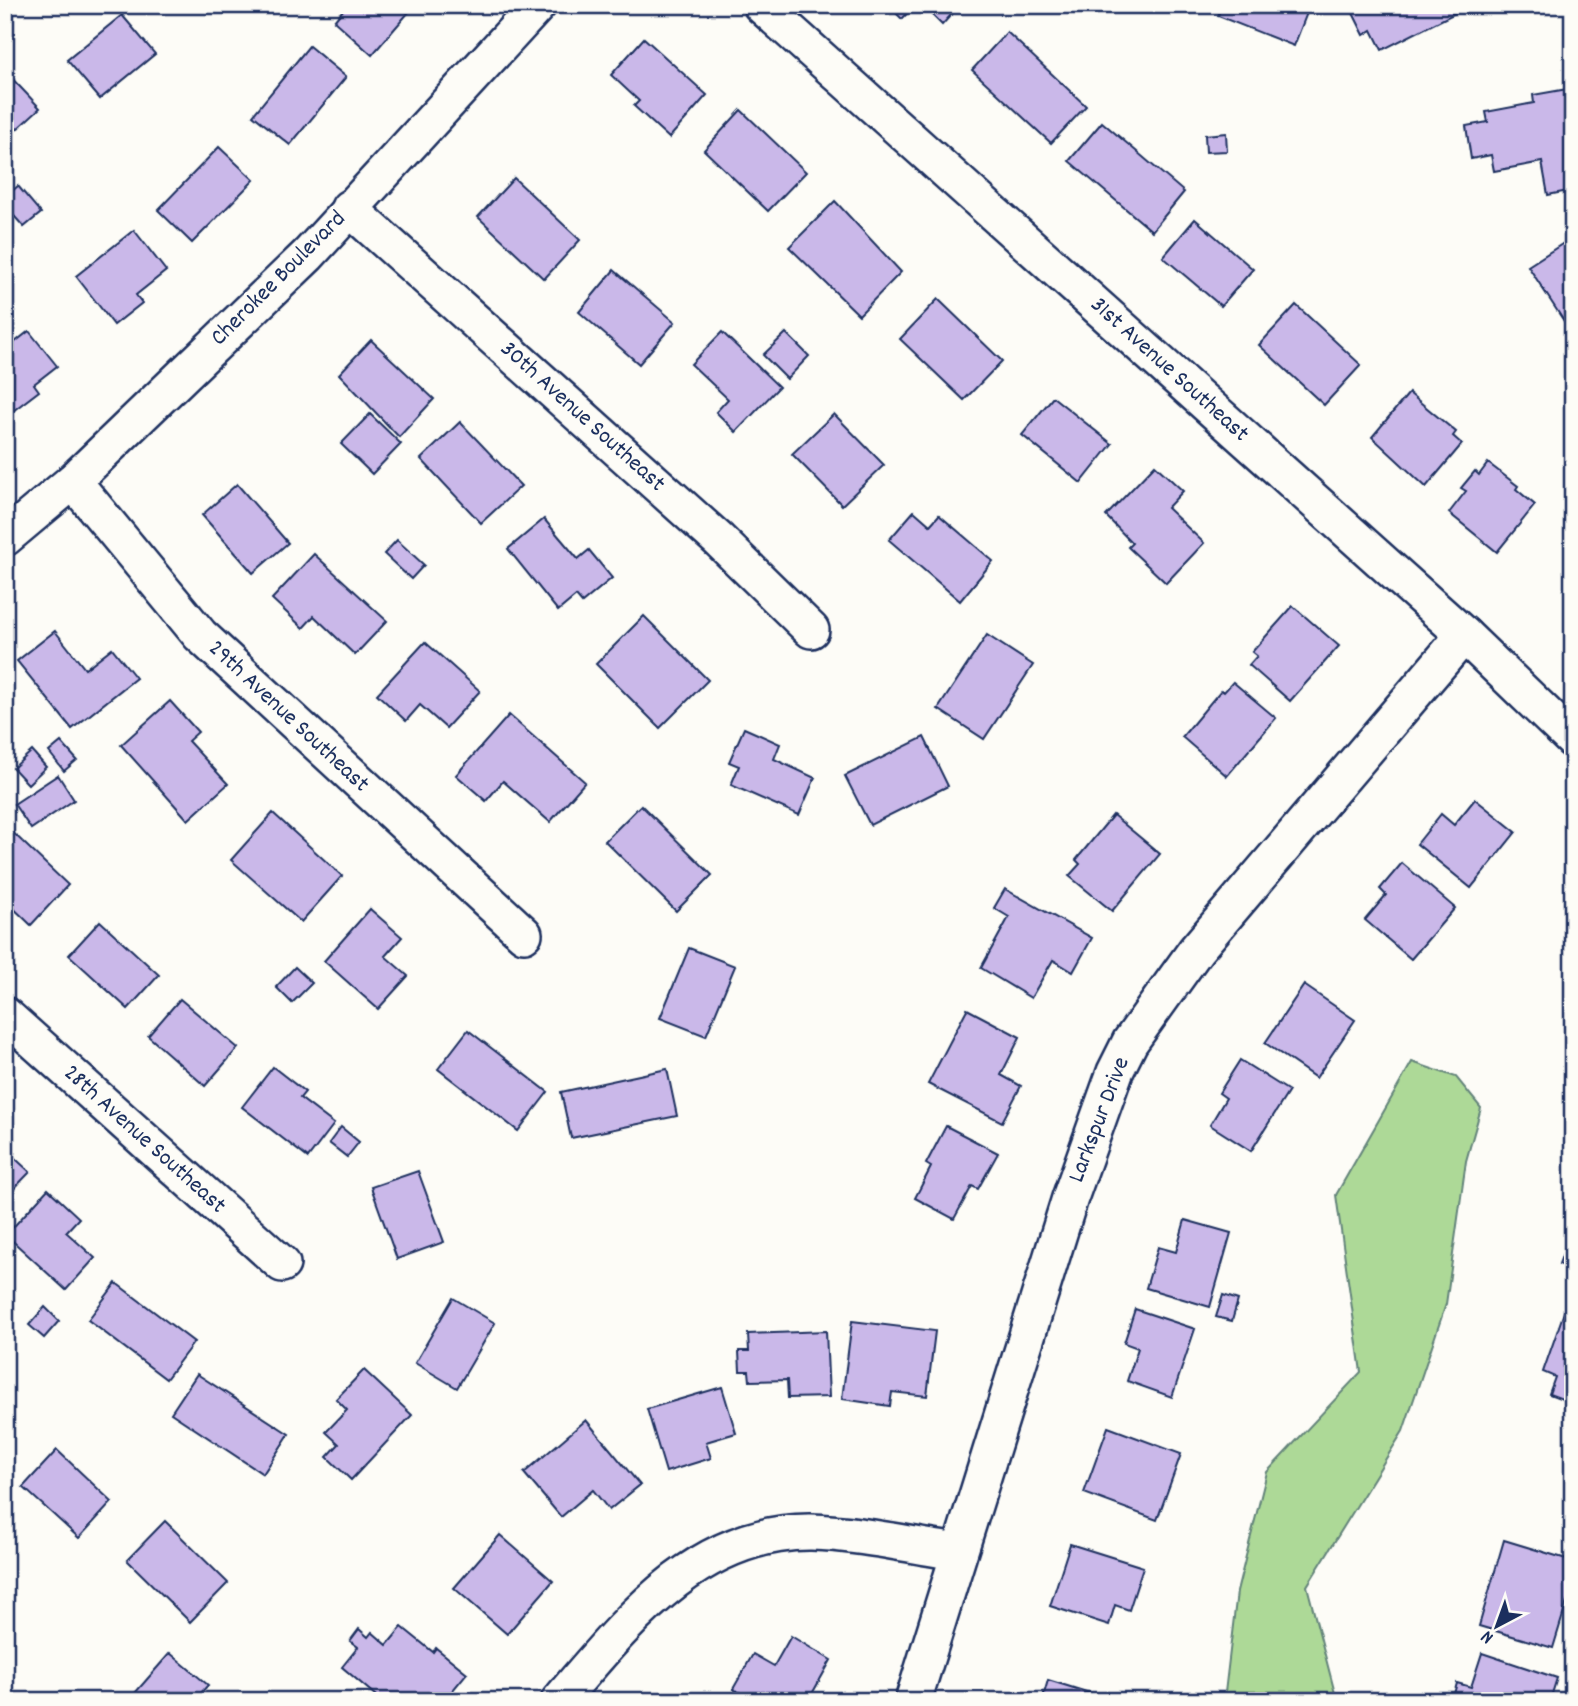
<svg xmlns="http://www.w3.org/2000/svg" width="1578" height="1706" font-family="Dekko,sans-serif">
  <rect width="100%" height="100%" fill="#fdfcf7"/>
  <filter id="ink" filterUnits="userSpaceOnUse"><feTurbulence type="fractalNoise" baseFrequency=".0143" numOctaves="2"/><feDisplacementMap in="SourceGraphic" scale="14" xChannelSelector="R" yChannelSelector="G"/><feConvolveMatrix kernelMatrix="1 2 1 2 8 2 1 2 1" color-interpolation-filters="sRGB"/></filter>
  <g filter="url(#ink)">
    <path fill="#add997" stroke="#64847a" stroke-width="2" d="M 1412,1062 L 1456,1077 L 1481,1108 L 1466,1161 L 1446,1304 L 1403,1431 L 1307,1586 L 1337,1701 L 1224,1701 L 1237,1592 L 1267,1472 L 1361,1372 L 1336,1195 Z"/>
    <g fill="#cab8e9" stroke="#1b2f5e" stroke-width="2">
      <path d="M 347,5 L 415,5 L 372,55 L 334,21 Z"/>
      <path d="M 888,5 L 915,5 L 902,19 Z"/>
      <path d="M 922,5 L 960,5 L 942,25 Z"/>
      <path d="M 1222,5 L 1310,5 L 1294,46 L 1218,16 Z"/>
      <path d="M 1349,5 L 1461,5 L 1463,9 L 1382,50 L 1372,30 L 1364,35 Z"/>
      <path d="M 122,15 L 155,54 L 100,99 L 67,60 Z"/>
      <path d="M 1007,32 L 1086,106 L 1051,143 L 972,70 Z"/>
      <path d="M 644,38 L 707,95 L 669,138 L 634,106 L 639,101 L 611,75 Z"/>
      <path d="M 309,46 L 346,77 L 290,145 L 253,115 Z"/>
      <path d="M 5,71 L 40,108 L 5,140 Z"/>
      <path d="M 1573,88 L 1573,190 L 1548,195 L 1542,162 L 1494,171 L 1491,155 L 1471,159 L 1466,126 L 1488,122 L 1486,112 L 1534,103 L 1533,95 Z"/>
      <path d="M 741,110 L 806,172 L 768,211 L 704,150 Z"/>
      <path d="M 1102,122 L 1184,192 L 1152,231 L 1069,161 Z"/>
      <path d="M 1226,133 L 1227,151 L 1206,152 L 1205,135 Z"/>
      <path d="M 219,147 L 254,180 L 192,243 L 158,210 Z"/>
      <path d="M 514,178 L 580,240 L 544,279 L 478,217 Z"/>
      <path d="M 18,186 L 41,213 L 24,227 L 5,206 L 5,197 Z"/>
      <path d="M 835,201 L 901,272 L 859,315 L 789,247 Z"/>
      <path d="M 1195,219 L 1253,269 L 1221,306 L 1163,257 Z"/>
      <path d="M 134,230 L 166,271 L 136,295 L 142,303 L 114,325 L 76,276 Z"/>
      <path d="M 1573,237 L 1573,335 L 1528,266 Z"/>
      <path d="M 614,270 L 675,322 L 639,364 L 579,312 Z"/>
      <path d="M 938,299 L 1002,361 L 964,400 L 900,339 Z"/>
      <path d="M 1296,305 L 1361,365 L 1324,405 L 1259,345 Z"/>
      <path d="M 29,331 L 57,366 L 34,384 L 39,391 L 5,417 L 5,350 Z"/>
      <path d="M 722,332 L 779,387 L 736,432 L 716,412 L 728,399 L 691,364 Z"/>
      <path d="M 786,333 L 809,356 L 787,379 L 763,355 Z"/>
      <path d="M 371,340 L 434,399 L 399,437 L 339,374 Z"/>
      <path d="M 1409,393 L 1456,432 L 1453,436 L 1462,444 L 1426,487 L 1372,437 Z"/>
      <path d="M 1053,397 L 1112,444 L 1081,483 L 1022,435 Z"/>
      <path d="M 370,414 L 401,444 L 372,474 L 341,444 Z"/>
      <path d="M 834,414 L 884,465 L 842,505 L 792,454 Z"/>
      <path d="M 460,422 L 521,486 L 481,523 L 421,459 Z"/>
      <path d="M 1488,463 L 1518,486 L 1516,489 L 1535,505 L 1497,552 L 1449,513 L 1466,491 L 1461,488 L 1475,471 L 1479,475 Z"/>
      <path d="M 1155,465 L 1183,491 L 1167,508 L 1204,543 L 1166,583 L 1128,547 L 1132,543 L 1106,516 Z"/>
      <path d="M 237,484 L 288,543 L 253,573 L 202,515 Z"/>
      <path d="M 914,511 L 930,525 L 939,515 L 993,561 L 960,601 L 889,540 Z"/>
      <path d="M 544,519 L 578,559 L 589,550 L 612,578 L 582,603 L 576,596 L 558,611 L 508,549 Z"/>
      <path d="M 397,540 L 424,565 L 411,579 L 384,554 Z"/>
      <path d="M 314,554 L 387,621 L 355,655 L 314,616 L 303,628 L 272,599 Z"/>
      <path d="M 1293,606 L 1339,646 L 1290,701 L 1249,665 L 1257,656 L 1252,652 Z"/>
      <path d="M 644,616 L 708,680 L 660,728 L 596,664 Z"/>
      <path d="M 55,631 L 85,669 L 112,648 L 136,678 L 72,729 L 17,661 Z"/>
      <path d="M 987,635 L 1033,665 L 984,739 L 938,709 Z"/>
      <path d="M 425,642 L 480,691 L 446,728 L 420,705 L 406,721 L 377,694 Z"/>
      <path d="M 1233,682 L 1276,718 L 1227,776 L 1182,737 L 1221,690 L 1224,692 Z"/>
      <path d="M 170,701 L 198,732 L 188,741 L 228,784 L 188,820 L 121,745 Z"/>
      <path d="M 509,715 L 585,782 L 550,822 L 503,781 L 486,801 L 456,775 Z"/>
      <path d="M 744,728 L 780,744 L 774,759 L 815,778 L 799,815 L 731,785 L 739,766 L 729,762 Z"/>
      <path d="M 924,737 L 948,786 L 870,825 L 845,776 Z"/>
      <path d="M 61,742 L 77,760 L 64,771 L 49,752 Z"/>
      <path d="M 32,751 L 46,767 L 28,784 L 13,768 Z"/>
      <path d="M 58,775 L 74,800 L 31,829 L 14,804 Z"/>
      <path d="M 1475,799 L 1516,832 L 1471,888 L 1417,844 L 1441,814 L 1454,825 Z"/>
      <path d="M 641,805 L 712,875 L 676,911 L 605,841 Z"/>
      <path d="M 273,813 L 342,876 L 301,922 L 231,860 Z"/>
      <path d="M 1113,815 L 1160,854 L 1112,911 L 1069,876 L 1080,864 L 1076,860 Z"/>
      <path d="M 5,825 L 68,885 L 31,925 L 5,900 Z"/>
      <path d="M 1402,863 L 1455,908 L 1411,959 L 1365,920 L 1386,895 L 1380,889 Z"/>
      <path d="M 1005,889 L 1092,938 L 1073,972 L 1053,960 L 1031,998 L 981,968 L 1009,917 L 994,908 Z"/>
      <path d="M 370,909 L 402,937 L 385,956 L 408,976 L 378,1009 L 324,961 Z"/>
      <path d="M 100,921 L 159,975 L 128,1009 L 69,955 Z"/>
      <path d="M 689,948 L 735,966 L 706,1036 L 660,1018 Z"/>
      <path d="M 295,967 L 312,983 L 292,1003 L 276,987 Z"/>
      <path d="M 1304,985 L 1355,1020 L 1316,1078 L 1265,1043 Z"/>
      <path d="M 180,999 L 238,1048 L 205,1086 L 148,1036 Z"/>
      <path d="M 967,1009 L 1020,1037 L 1001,1075 L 1021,1086 L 1002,1122 L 928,1084 Z"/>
      <path d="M 468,1030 L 548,1092 L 518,1131 L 438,1069 Z"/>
      <path d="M 1240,1060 L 1289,1091 L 1251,1151 L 1210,1125 L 1226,1098 L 1219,1093 Z"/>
      <path d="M 273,1067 L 305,1092 L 300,1098 L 334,1124 L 308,1158 L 242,1107 Z"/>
      <path d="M 667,1069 L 677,1116 L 571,1138 L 561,1092 Z"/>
      <path d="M 946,1126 L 998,1153 L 978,1189 L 972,1186 L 954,1219 L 915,1198 L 931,1167 L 926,1164 Z"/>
      <path d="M 341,1127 L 359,1142 L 347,1157 L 329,1143 Z"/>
      <path d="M 5,1149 L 30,1172 L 5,1198 Z"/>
      <path d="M 418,1171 L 444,1242 L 397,1259 L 371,1187 Z"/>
      <path d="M 48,1189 L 79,1218 L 66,1232 L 95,1258 L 66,1290 L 6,1235 Z"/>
      <path d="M 1185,1220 L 1231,1233 L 1210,1307 L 1146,1288 L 1158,1247 L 1176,1252 Z"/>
      <path d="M 1573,1226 L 1573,1270 L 1559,1264 Z"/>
      <path d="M 116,1283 L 194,1342 L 166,1379 L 88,1320 Z"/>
      <path d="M 1223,1295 L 1238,1300 L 1232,1321 L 1216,1317 Z"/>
      <path d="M 453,1298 L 495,1323 L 457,1388 L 415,1363 Z"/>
      <path d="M 45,1307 L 59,1321 L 44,1338 L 29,1325 Z"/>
      <path d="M 1135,1309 L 1195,1329 L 1172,1397 L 1127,1381 L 1138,1348 L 1124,1343 Z"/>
      <path d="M 1564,1312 L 1573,1316 L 1573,1403 L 1549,1394 L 1555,1377 L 1543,1372 Z"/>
      <path d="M 852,1321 L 935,1331 L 927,1396 L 892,1392 L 890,1406 L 842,1399 Z"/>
      <path d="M 826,1331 L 829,1397 L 788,1398 L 787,1380 L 750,1381 L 749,1371 L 740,1371 L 739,1351 L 749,1351 L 748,1334 Z"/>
      <path d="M 364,1370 L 412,1415 L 351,1480 L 327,1457 L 339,1444 L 326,1432 L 347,1410 L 336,1399 Z"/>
      <path d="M 197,1374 L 289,1434 L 263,1474 L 171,1413 Z"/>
      <path d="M 722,1387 L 736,1433 L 706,1442 L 711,1458 L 666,1472 L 647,1409 Z"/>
      <path d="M 586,1420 L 640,1485 L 609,1510 L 593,1490 L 561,1517 L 524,1473 Z"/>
      <path d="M 1108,1427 L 1181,1454 L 1157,1520 L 1084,1493 Z"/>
      <path d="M 57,1450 L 112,1502 L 79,1538 L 23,1487 Z"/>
      <path d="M 165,1521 L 228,1583 L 190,1622 L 127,1560 Z"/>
      <path d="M 500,1535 L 553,1581 L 507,1634 L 454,1588 Z"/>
      <path d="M 1504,1540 L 1573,1561 L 1573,1582 L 1553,1648 L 1479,1626 Z"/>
      <path d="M 1070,1544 L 1143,1567 L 1129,1610 L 1115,1605 L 1109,1625 L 1050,1606 Z"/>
      <path d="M 402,1627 L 433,1652 L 436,1648 L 467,1673 L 444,1701 L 435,1696 L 431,1701 L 382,1701 L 342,1667 L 358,1647 L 350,1641 L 359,1629 L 368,1637 L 372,1632 L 387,1645 Z"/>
      <path d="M 791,1636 L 831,1660 L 808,1701 L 755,1701 L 733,1689 L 753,1654 L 774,1666 Z"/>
      <path d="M 170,1653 L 208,1685 L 194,1701 L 128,1701 Z"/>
      <path d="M 1482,1653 L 1557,1678 L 1551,1697 L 1558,1701 L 1452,1701 L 1457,1683 L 1471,1687 Z"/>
      <path d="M 1048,1680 L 1093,1694 L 1091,1701 L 1042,1701 Z"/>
    </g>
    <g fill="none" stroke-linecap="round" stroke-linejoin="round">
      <g stroke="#1b2f5e" stroke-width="40">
        <g id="minor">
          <path d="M 761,5 L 1464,635 L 1573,740"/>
          <path d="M 349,208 L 719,540 L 811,630"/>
          <path d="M 73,481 L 200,635 L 524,934"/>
          <path d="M 5,538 L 73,481 L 308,255 L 538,5"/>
          <path d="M 5,1015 L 282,1264"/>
          <path d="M 559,1701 C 626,1623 697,1531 811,1532 C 858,1533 911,1545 958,1552"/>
          <path d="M 913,1701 L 1070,1198 L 1115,1072 L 1130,1042 L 1196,950 L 1464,635"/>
        </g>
      </g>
      <use href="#minor" stroke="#fdfcf7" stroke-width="35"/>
    </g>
  </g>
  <g text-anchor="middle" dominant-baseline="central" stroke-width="6" stroke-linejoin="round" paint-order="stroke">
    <g font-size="24" fill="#1b2f5e" stroke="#fdfcf7">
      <text transform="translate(279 279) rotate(-45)">Cherokee Boulevard</text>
      <text transform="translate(1169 370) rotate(42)">31st Avenue Southeast</text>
      <text transform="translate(582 417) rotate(42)">30th Avenue Southeast</text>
      <text transform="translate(288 717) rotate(43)">29th Avenue Southeast</text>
      <text transform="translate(1100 1120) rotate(-69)">Larkspur Drive</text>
      <text transform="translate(144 1140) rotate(42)">28th Avenue Southeast</text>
    </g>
  </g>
  <rect width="1578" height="1706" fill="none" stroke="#fdfcf7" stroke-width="28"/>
  <rect x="14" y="14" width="1550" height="1678" fill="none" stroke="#1b2f5e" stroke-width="2.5" filter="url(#ink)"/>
  <g transform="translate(1497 1626) rotate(221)" stroke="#fdfcf7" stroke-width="5" paint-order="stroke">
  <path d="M0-5L12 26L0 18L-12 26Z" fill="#1b2f5e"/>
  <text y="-10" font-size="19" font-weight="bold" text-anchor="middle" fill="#1b2f5e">N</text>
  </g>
</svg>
